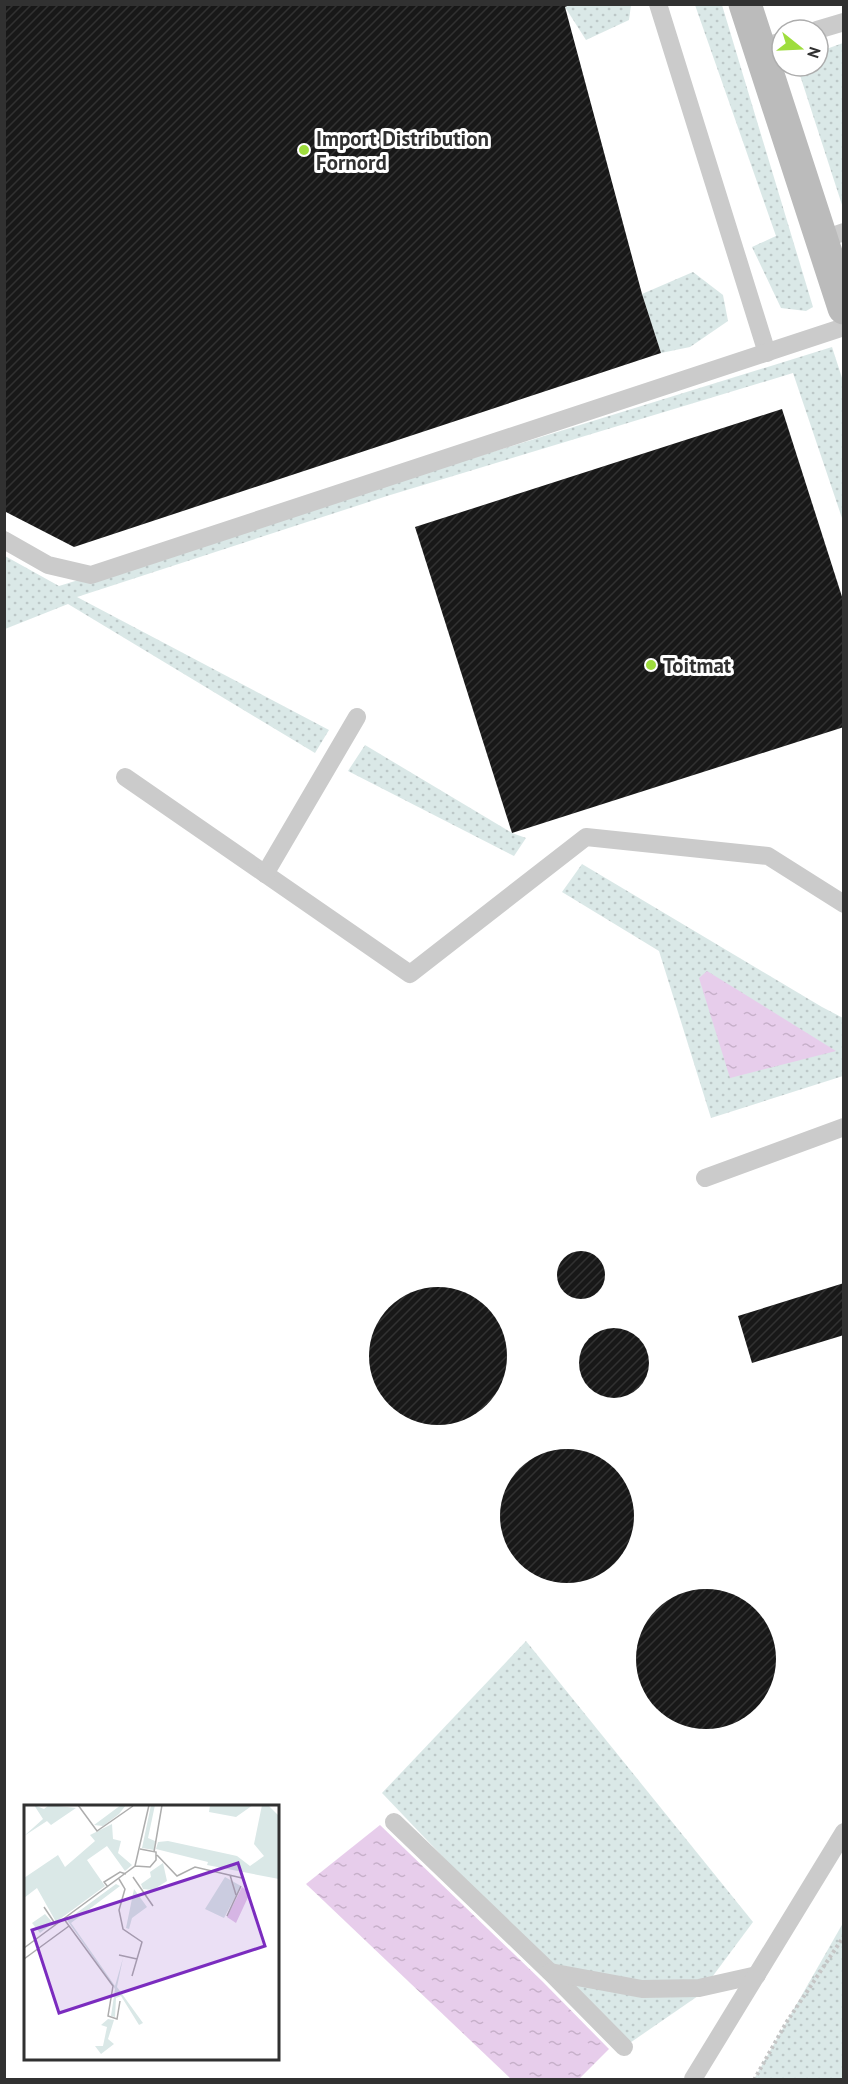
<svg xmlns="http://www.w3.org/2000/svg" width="848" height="2084" font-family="'PT Sans',sans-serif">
  <defs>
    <pattern id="grass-dots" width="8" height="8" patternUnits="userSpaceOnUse" patternTransform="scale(1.5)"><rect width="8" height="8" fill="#dae8e7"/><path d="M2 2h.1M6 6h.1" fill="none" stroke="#bcc7c7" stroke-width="1.8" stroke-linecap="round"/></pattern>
    <pattern id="water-ripples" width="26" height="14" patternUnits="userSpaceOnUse" patternTransform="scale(1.5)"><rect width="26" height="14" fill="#e7cdeb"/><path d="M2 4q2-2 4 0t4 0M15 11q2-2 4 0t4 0" fill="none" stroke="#c7b0ca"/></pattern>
    <pattern id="building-hatch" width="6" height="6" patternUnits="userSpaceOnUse" patternTransform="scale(1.5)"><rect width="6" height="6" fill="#181818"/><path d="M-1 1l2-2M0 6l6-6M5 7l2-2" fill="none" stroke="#313131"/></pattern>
  </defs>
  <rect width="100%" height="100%" fill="#fff"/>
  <g fill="url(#grass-dots)">
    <path d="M 574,4 L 631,4 L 631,5 L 629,20 L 586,40 L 565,7 Z"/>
    <path d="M 695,5 L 722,5 L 813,307 L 806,311 L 781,308 L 752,247 L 776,236 Z"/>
    <path d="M 843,43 L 844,208 L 843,208 L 797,66 L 818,66 L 818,52 Z"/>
    <path d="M 693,272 L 723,295 L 728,321 L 690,347 L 661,353 L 642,294 Z"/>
    <path d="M 832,347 L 843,381 L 843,521 L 793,373 L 387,496 L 77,597 L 329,730 L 315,753 L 68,604 L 5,629 L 5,556 L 59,586 Z"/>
    <path d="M 365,745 L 512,833 L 526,838 L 514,856 L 348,771 Z"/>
    <path d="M 582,864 L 822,1007 L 843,1018 L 843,1076 L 711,1118 L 659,951 L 562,892 Z"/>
    <path d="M 526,1641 L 753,1922 L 698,1996 L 624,2047 L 382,1793 Z"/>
    <path d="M 843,1923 L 843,2079 L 754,2079 Z"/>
  </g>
  <g fill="url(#water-ripples)">
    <path d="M 707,971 L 836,1051 L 730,1078 L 699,978 Z"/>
    <path d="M 380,1825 L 542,1981 L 609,2049 L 579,2079 L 511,2079 L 306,1884 Z"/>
  </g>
  <g fill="url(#building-hatch)">
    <path d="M 4,4 L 572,4 L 565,7 L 642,294 L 661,353 L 74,547 L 4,511 Z"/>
    <path d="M 782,409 L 844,603 L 844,727 L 512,833 L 415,527 Z"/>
    <circle cx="581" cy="1275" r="24"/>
    <path d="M 844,1283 L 844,1335 L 752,1363 L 738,1316 Z"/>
    <circle cx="438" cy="1356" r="69"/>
    <circle cx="614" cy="1363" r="35"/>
    <circle cx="567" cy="1516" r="67"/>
    <circle cx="706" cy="1659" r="70"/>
  </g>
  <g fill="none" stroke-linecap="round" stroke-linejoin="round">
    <path stroke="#c5c5c5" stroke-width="4" stroke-dasharray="3 3" stroke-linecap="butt" d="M 754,2080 L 786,2023 L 844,1936"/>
    <g stroke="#cbcbcb" stroke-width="18">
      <path d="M 658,4 L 767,353"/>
      <path d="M 817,30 L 844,22"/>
      <path d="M 759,48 L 782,41"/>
      <path d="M 821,240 L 844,232"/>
      <path d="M 4,540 L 48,565 L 91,575 L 844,327"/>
      <path d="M 125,777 L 410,974 L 586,837 L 768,856 L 844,904"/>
      <path d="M 265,874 L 357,717"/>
      <path d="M 705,1178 L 844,1127"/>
      <path d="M 394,1822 L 550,1972 L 624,2047"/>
      <path d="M 550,1972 L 642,1989 L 699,1988 L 757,1975"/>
      <path d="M 693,2079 L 844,1832"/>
    </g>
    <path stroke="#bbb" stroke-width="33" d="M 745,4 L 844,308"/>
  </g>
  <g fill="#9edd3d" stroke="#fff" stroke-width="2">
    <circle cx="304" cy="150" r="6"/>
    <circle cx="651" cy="665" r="6"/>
  </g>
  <g text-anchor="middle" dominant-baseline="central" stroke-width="6" stroke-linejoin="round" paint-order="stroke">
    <g font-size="21" font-weight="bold" fill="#313131" stroke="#fff" text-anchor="start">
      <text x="316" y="138">Import Distribution<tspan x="316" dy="24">Fornord</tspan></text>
      <text x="663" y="665">Toitmat</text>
    </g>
  </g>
  <g transform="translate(24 1805)">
    <rect width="255" height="255" fill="#fff"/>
    <path d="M 10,0 L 20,4 L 25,0 L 52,3 L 27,20 L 23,16 L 0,31 L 19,14 ZM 97,0 L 102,0 L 95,9 L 79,21 L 70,20 ZM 127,0 L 131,0 L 124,33 L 131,36 L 130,45 L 118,43 ZM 186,0 L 229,0 L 212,12 L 185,7 ZM 238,0 L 244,0 L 255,11 L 255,74 L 183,60 L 184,57 L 132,44 L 134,37 L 144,36 L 213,51 L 226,61 L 240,51 L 230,39 ZM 88,19 L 89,34 L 97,36 L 94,48 L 108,60 L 101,66 L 83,41 L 63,55 L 81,81 L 32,117 L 13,83 L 0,93 L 0,73 L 34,50 L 41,62 L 71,36 L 66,30 ZM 139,58 L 143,76 L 129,85 L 119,84 L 117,79 L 127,72 L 126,67 ZM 201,72 L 217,81 L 200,113 L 181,104 ZM 92,79 L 96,81 L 47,118 L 91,181 L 99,153 L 93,182 L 119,218 L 115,220 L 97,191 L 92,193 L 91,212 L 87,211 L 91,184 L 43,115 ZM 110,84 L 123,102 L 108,113 L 105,124 L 102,123 ZM 21,109 L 29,118 L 16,128 L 8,118 ZM 84,214 L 90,215 L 84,234 L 90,239 L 77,249 L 71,241 L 79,241 L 83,222 L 77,220 Z" fill="#dae8e7"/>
    <path d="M 218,82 L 226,88 L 212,118 L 203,112 Z" fill="#e7cdeb"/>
    <path fill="none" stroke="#adadad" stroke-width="1.5" d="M 54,0 L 73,26 L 109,1M 130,47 L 138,0M 133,50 L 153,71 L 171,62 L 218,73M 111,61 L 126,62 L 132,55 L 132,47 L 116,44M 206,70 L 212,90M 109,72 L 129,101M 95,74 L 101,84 L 95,105 L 99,124 L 118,137 L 108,171M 84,82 L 80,77 L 96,67 L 102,69M 20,102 L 32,120M 203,111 L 217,81M 40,114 L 89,181 L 84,211 L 93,214 L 96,196M 0,143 L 111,61 L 125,0M 95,150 L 113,154M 0,154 L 45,121"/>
    <path fill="#7b2cbf" fill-opacity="0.15" stroke="#7b2cbf" stroke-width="3" d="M 214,58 L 241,141 L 35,208 L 8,125 Z"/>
    <rect width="255" height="255" fill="none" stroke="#313131" stroke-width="3"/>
  </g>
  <rect width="848" height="2084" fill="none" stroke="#313131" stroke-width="12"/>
  <g transform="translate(800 48) rotate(108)"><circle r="28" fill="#ffffff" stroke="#adadad" stroke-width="1.5"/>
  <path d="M0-4.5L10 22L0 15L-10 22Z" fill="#9edd3d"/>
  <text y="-9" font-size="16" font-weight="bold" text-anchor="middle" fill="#313131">N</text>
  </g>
</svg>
